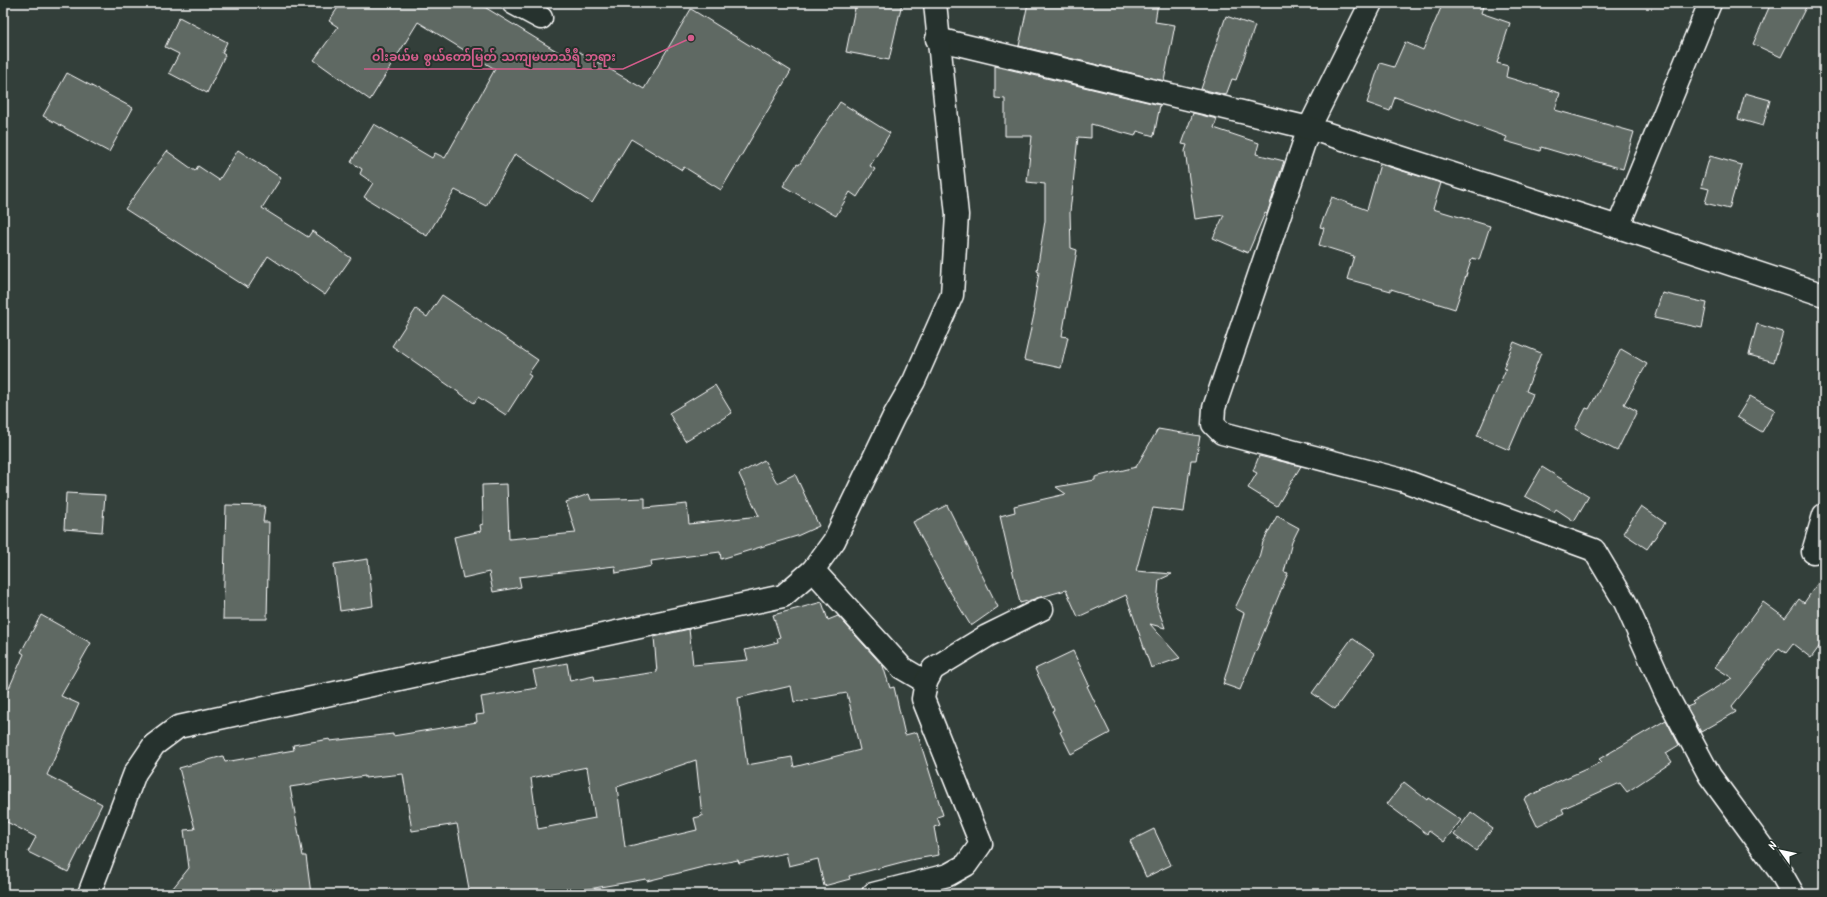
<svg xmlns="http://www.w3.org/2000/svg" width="1827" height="897" font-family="Kalam,'Noto Sans Myanmar',sans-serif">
  <rect width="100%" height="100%" fill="#333f3a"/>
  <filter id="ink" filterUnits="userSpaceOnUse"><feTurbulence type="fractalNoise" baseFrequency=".025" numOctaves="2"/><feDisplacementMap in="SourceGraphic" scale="8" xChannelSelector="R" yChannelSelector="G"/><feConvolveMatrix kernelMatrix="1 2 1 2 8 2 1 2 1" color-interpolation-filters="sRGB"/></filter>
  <g filter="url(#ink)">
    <g fill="#5f6964" stroke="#fff" fill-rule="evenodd">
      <path d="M 341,3 L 478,3 L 568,58 L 573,48 L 644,89 L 691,9 L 791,71 L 721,190 L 684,167 L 682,170 L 631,139 L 592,203 L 515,154 L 486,206 L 455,190 L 427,236 L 364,197 L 373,183 L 360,174 L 362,169 L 351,162 L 374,124 L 432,158 L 435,153 L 445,158 L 495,69 L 418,22 L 370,100 L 314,60 L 338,27 L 329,21 Z"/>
      <path d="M 856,3 L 902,3 L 889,60 L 846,52 Z"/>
      <path d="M 1028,3 L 1158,3 L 1155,22 L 1175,25 L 1164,81 L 1019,46 Z"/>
      <path d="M 1443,3 L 1484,3 L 1481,13 L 1510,23 L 1497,63 L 1508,66 L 1506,77 L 1560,93 L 1555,110 L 1634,132 L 1623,169 L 1569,154 L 1568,155 L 1541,147 L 1540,151 L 1505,141 L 1507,137 L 1395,97 L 1390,111 L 1367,103 L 1380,63 L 1394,67 L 1405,42 L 1423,50 Z"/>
      <path d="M 1771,3 L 1808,3 L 1781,57 L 1753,44 Z"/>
      <path d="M 1226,16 L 1255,26 L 1236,80 L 1232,79 L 1226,95 L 1201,89 Z"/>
      <path d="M 179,17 L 227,42 L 222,53 L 225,55 L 207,93 L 169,73 L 179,54 L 165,47 Z"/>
      <path d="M 995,66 L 1160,105 L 1154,136 L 1137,131 L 1135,136 L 1091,124 L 1091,138 L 1078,137 L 1070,212 L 1071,248 L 1077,250 L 1062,336 L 1068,337 L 1061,368 L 1024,360 L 1035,310 L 1033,309 L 1039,272 L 1037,271 L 1045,221 L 1045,184 L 1027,182 L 1032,136 L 1005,136 L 1005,99 L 995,98 Z"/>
      <path d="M 67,73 L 133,108 L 109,152 L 43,116 Z"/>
      <path d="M 1745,93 L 1770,100 L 1763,126 L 1738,119 Z"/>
      <path d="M 840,102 L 890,133 L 870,166 L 875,169 L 857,197 L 850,192 L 836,216 L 783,186 L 797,164 L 799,165 Z"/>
      <path d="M 1193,113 L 1217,119 L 1214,128 L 1259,143 L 1256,154 L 1284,161 L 1267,214 L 1265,213 L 1248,253 L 1213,238 L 1224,215 L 1195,219 L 1185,151 L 1187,145 L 1182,144 Z"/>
      <path d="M 238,150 L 281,178 L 262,208 L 308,237 L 312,231 L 351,258 L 325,295 L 268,256 L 248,288 L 125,209 L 167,151 L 195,171 L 198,166 L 219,180 Z"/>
      <path d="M 1710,156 L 1742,165 L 1729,209 L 1705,203 L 1709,189 L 1701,187 Z"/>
      <path d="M 1380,164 L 1441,183 L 1433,209 L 1490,226 L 1479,260 L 1472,258 L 1455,309 L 1391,289 L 1391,291 L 1347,279 L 1354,256 L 1319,245 L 1324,228 L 1320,227 L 1332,197 L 1367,210 Z"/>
      <path d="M 1662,293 L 1707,303 L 1702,328 L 1654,318 Z"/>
      <path d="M 442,295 L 538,360 L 528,374 L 531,376 L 506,415 L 478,397 L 474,403 L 392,346 L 416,309 L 427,317 Z"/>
      <path d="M 1757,324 L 1783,332 L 1774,362 L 1749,355 Z"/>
      <path d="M 1514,342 L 1541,353 L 1526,391 L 1533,394 L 1509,450 L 1477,436 L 1506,369 L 1503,368 Z"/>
      <path d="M 1621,349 L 1647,364 L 1624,404 L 1637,411 L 1617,451 L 1575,429 L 1586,408 L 1589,409 Z"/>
      <path d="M 715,385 L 732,413 L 685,441 L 669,413 Z"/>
      <path d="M 1750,396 L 1775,410 L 1762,432 L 1737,417 Z"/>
      <path d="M 1158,429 L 1200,436 L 1196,460 L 1191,460 L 1184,512 L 1153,508 L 1136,571 L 1172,574 L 1159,580 L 1157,606 L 1165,628 L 1150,624 L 1180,658 L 1151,668 L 1126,595 L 1078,617 L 1066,590 L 1020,603 L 1000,516 L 1015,512 L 1014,506 L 1066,494 L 1056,487 L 1095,480 L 1095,477 L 1136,467 Z"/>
      <path d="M 1259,456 L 1301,466 L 1277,506 L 1248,488 L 1257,473 L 1253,471 Z"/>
      <path d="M 764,460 L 777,483 L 795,474 L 819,526 L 797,536 L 721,559 L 720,552 L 651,561 L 652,566 L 616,573 L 615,566 L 519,577 L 521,587 L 493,592 L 489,572 L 463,578 L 454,537 L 481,531 L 480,525 L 483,524 L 482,485 L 507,484 L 509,539 L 576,533 L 566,502 L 589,494 L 591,500 L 645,498 L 645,508 L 687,504 L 689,524 L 759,516 L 739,474 Z"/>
      <path d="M 1542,467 L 1589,496 L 1574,521 L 1556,509 L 1554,512 L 1525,496 Z"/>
      <path d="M 66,493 L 105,495 L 102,532 L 64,529 Z"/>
      <path d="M 226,505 L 265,506 L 263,522 L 269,522 L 267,619 L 223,619 Z"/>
      <path d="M 947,505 L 998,607 L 971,626 L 946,585 L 913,522 Z"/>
      <path d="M 1641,506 L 1665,523 L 1647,549 L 1623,533 Z"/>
      <path d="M 1277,516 L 1299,528 L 1292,542 L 1284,572 L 1288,573 L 1240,690 L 1223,684 L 1244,613 L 1235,608 L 1258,561 L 1263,542 Z"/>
      <path d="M 368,559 L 373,606 L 340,611 L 334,564 Z"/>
      <path d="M 1824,574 L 1824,640 L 1811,658 L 1793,644 L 1786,653 L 1779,648 L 1732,706 L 1736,712 L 1701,732 L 1687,707 L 1694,704 L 1692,702 L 1732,678 L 1715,667 L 1763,602 L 1785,618 L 1799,599 L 1804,603 Z"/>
      <path d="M 822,602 L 828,620 L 838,616 L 883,666 L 890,688 L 894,687 L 905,735 L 917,732 L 943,815 L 937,817 L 940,825 L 934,827 L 939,855 L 910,860 L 849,876 L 850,879 L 824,886 L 818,859 L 789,866 L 786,853 L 739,863 L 738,860 L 707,866 L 647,881 L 646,879 L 583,890 L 584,894 L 470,894 L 457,824 L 412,831 L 403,774 L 365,778 L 365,776 L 290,787 L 303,856 L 306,856 L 311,894 L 168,894 L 189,868 L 184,830 L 195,829 L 179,768 L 223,756 L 225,762 L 294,750 L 293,745 L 330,739 L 330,741 L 393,734 L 393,736 L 477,722 L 476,715 L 484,714 L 481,697 L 537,688 L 533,670 L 567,663 L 570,681 L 594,676 L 595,681 L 657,672 L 654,637 L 689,629 L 693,665 L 748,660 L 745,650 L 778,642 L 777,638 L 780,637 L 773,615 ZM 791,686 L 794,702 L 847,693 L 860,750 L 794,767 L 792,757 L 747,765 L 738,698 ZM 696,760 L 702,816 L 694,818 L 697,830 L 625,847 L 617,787 ZM 587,767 L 595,818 L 538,829 L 531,778 Z"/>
      <path d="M 41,615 L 91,643 L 61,696 L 79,704 L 47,775 L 102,804 L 68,872 L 28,852 L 36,837 L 3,820 L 3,702 L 24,654 L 21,652 Z"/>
      <path d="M 1352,638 L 1375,654 L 1335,709 L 1312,693 Z"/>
      <path d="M 1073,651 L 1089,685 L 1087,686 L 1110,733 L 1071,754 L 1060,732 L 1062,731 L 1052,711 L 1054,710 L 1035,669 Z"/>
      <path d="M 1666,720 L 1679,745 L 1666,753 L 1672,762 L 1627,792 L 1620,783 L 1562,809 L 1564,813 L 1537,826 L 1524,799 L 1557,782 L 1602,762 L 1599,759 Z"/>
      <path d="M 1404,782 L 1427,800 L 1428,798 L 1461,820 L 1444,842 L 1429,831 L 1427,834 L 1387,804 Z"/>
      <path d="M 1471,812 L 1493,828 L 1476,851 L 1454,835 Z"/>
      <path d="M 1154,829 L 1171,865 L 1146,877 L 1130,841 Z"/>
    </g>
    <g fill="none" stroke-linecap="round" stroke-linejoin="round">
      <g stroke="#fff" stroke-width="25">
        <g id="minor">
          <path d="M 513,3 L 541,18"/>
          <path d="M 1371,3 L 1309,128 L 1214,408 L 1213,424 L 1222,433 L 1402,480 L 1594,550 L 1625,602 L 1665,692 L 1710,776 L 1781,873 L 1793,894"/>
          <path d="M 937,39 L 1309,128 L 1618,227 L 1824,295"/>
          <path d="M 1618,227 L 1710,3"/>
          <path d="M 1813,552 L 1824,515"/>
          <path d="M 813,570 L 902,668 L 926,682"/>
          <path d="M 89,894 L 135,773 L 154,745 L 178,727 L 783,596 L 813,570 L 834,541 L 894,416 L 914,381 L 952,295 L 957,215 L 935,3"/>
          <path d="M 873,894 L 948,875 L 966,865 L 981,844 L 923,699 L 926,682 L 933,669 L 987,636 L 1042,609"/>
        </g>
      </g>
      <use href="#minor" stroke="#26332d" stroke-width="22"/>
    </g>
  </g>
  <path fill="none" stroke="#d45d8c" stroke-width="1.5" d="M691 38L623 69H364"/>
  <circle fill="#d45d8c" stroke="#26332d" stroke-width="1.5" cx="691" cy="38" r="4"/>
  <g font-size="12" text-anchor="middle" font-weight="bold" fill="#d45d8c" stroke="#26332d" stroke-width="4" stroke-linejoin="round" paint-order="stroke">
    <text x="494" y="61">ဝါးခယ်မ စွယ်တော်မြတ် သကျမဟာသီရိ ဘုရား</text>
  </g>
  <rect width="1827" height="897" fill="none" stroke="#26332d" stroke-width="16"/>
  <rect x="8" y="8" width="1811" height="881" fill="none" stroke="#fff" stroke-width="1.5" filter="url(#ink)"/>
  <g transform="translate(1781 851) rotate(303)" stroke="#26332d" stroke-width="3" paint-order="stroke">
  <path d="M0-3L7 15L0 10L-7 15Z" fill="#ffffff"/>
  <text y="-6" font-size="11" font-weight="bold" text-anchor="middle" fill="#ffffff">N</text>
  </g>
</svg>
